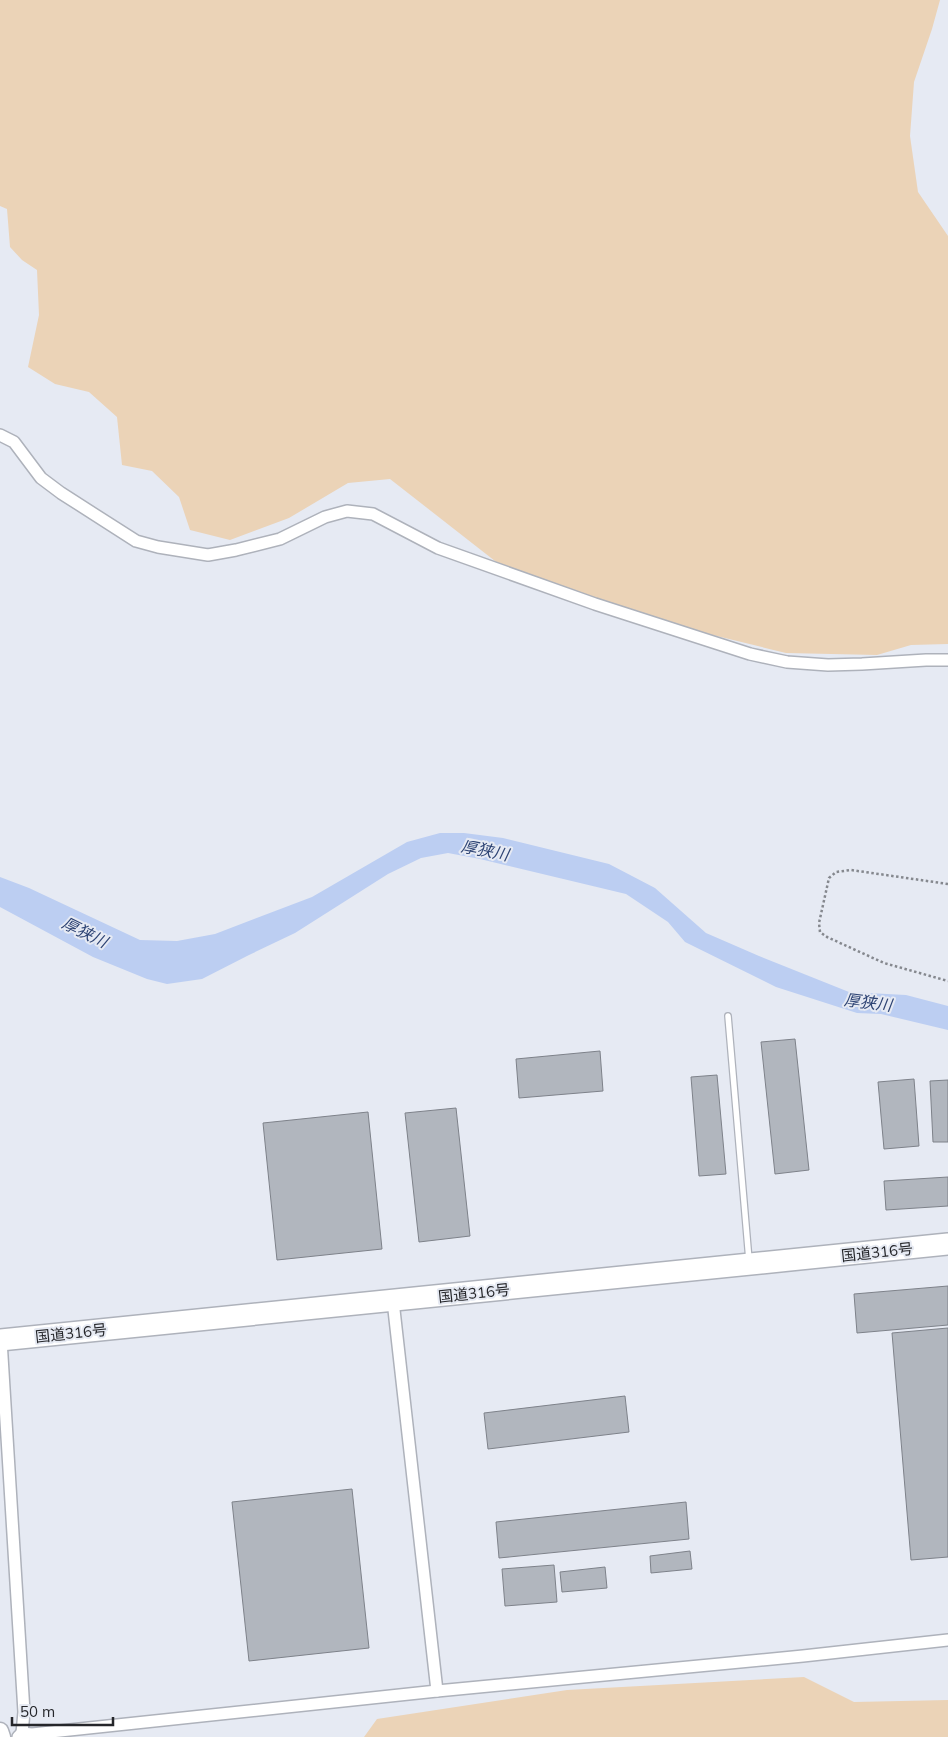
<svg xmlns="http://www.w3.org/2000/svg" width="948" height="1737" font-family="Mulish,'Noto Sans JP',sans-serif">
  <rect width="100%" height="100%" fill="#e6eaf3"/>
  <g fill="#ebd3b7">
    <path d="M 0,0 L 940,0 L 932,29 L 914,82 L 910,136 L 918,192 L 948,236 L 948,644 L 911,645 L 877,655 L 786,653 L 692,630 L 513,575 L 390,479 L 348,483 L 289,518 L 230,540 L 190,530 L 179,497 L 152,471 L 122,465 L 117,417 L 89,392 L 55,384 L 28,367 L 39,315 L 37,270 L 22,260 L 10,247 L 7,209 L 0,206 Z"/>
    <path d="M 804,1677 L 854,1702 L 948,1700 L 948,1737 L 364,1737 L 377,1719 L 567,1690 Z"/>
  </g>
  <path fill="#bccef2" d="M 440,833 L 464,833 L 503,838 L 609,864 L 655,888 L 706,933 L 759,956 L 849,992 L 906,995 L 948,1006 L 948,1030 L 881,1014 L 857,1013 L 776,987 L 685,942 L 668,922 L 626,894 L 480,859 L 448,853 L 421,858 L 388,874 L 295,933 L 249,955 L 202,979 L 167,984 L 147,979 L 93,957 L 0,907 L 0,877 L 29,888 L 140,940 L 177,941 L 215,934 L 312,897 L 407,842 Z"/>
  <g fill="#b1b6be" stroke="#7e828a">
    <path d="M 795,1039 L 809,1170 L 775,1174 L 761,1042 Z"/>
    <path d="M 600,1051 L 603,1091 L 519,1098 L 516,1059 Z"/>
    <path d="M 717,1075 L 726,1174 L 699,1176 L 691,1077 Z"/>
    <path d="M 914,1079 L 919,1146 L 884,1149 L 878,1082 Z"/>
    <path d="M 948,1080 L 948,1142 L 933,1142 L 930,1081 Z"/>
    <path d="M 456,1108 L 470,1236 L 419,1242 L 405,1113 Z"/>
    <path d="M 368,1112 L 382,1249 L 277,1260 L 263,1123 Z"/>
    <path d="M 948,1177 L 948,1206 L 886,1210 L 884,1181 Z"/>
    <path d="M 948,1286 L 948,1325 L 857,1333 L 854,1294 Z"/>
    <path d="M 948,1328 L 948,1557 L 911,1560 L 892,1333 Z"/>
    <path d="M 625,1396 L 629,1432 L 488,1449 L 484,1413 Z"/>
    <path d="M 352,1489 L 369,1648 L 249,1661 L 232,1502 Z"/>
    <path d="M 686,1502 L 689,1539 L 499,1558 L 496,1522 Z"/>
    <path d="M 690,1551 L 692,1569 L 651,1573 L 650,1556 Z"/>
    <path d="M 554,1565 L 557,1602 L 505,1606 L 502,1569 Z"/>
    <path d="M 605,1567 L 607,1588 L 562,1592 L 560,1572 Z"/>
  </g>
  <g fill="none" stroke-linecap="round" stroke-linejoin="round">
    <g stroke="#aeb2bb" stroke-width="8">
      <path id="lane" d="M 728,1016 L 749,1260"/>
    </g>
    <g stroke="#aeb2bb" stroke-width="14">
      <g id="street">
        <path d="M 0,435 L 14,442 L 41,478 L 61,493 L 136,541 L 158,547 L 208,555 L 236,550 L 280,539 L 325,517 L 347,511 L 373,514 L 438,548 L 595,604 L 750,654 L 787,662 L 828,665 L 862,664 L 926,660 L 948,660"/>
        <path d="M 393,1301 L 437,1691"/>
        <path d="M 1,1340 L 24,1712 L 22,1733"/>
        <path d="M 18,1737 L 22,1733 L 32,1734 L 437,1691 L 803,1656 L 948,1640"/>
      </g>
    </g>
    <g stroke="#aeb2bb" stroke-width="19">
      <path id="secondary" d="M 0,1731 L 2,1737"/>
    </g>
    <g stroke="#aeb2bb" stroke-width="24">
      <path id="highway" d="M 0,1340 L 948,1244"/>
    </g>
    <path stroke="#85888e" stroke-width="2.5" stroke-dasharray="2.5 2.5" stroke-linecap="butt" d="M 948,884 L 851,870 L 836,872 L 829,878 L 819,923 L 820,932 L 827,937 L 884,963 L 948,981"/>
    <use href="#lane" stroke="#fff" stroke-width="5.5"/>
    <use href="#street" stroke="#fff" stroke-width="11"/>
    <use href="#secondary" stroke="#fff" stroke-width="16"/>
    <use href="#highway" stroke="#fff" stroke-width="21"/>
  </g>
  <g text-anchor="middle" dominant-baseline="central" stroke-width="4" stroke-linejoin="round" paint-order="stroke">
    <g font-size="15" fill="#25262a" stroke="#e6eaf3">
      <text transform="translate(877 1252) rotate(-6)">国道316号</text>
      <text transform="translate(474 1293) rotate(-6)">国道316号</text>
      <text transform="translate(71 1333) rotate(-6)">国道316号</text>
    </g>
    <g font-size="16" font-style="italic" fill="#2e4474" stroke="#e6eaf3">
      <text transform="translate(485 850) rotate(11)">厚狭川</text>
      <text transform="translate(85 932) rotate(26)">厚狭川</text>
      <text transform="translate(868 1002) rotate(7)">厚狭川</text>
    </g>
  </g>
  <path d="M12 1717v8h101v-8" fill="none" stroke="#25262a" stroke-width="2.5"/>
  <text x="20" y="1717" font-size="15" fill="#25262a" stroke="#e6eaf3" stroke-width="4" paint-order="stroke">50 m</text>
</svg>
